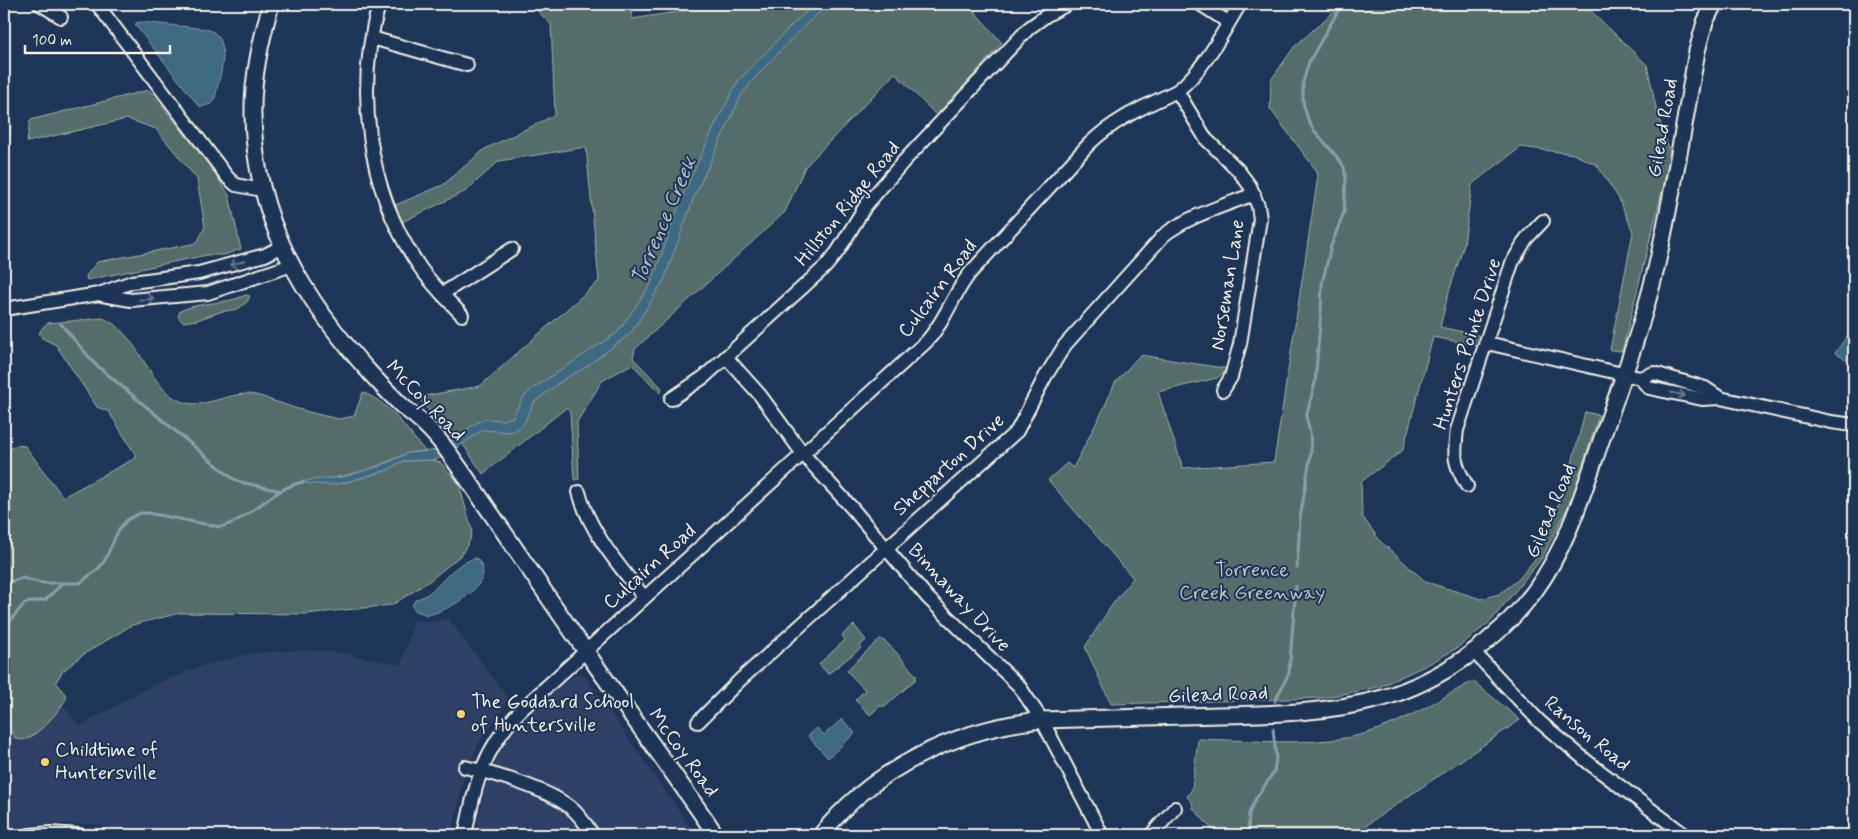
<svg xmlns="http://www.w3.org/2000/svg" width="1858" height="839" font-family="Mynerve,sans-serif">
  <rect width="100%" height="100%" fill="#1d3557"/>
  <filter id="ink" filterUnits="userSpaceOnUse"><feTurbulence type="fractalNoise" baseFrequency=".02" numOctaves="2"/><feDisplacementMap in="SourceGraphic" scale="10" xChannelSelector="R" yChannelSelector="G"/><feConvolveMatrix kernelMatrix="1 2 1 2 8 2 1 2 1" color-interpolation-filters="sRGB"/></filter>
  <g filter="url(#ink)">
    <g fill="#2d4165">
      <path d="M 448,618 L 510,700 L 480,741 L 464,777 L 452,835 L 147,835 L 95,824 L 36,824 L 4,830 L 4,705 L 39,677 L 80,726 L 150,686 L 202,666 L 252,653 L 306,650 L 335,652 L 401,665 L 414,621 L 430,622 Z"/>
      <path d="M 579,673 L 585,676 L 696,835 L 475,835 L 484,790 L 497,755 L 519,725 L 560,685 Z"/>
    </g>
    <g fill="#546d6a" stroke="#a4afa9">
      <path d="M 530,4 L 593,4 L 596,6 L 598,4 L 633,4 L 632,19 L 688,10 L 694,4 L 968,4 L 1002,43 L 937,116 L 895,73 L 805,167 L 785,212 L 635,349 L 633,358 L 662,388 L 660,393 L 632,364 L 602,381 L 577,422 L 579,479 L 574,480 L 570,412 L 566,408 L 483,474 L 458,437 L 453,440 L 418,397 L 480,386 L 599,281 L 586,147 L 499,161 L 466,191 L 400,223 L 393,206 L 443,185 L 485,149 L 555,115 L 551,24 Z"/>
      <path d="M 1338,4 L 1584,4 L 1647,65 L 1657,112 L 1671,156 L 1622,351 L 1610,350 L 1633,232 L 1619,199 L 1597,165 L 1573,154 L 1521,147 L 1472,184 L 1464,245 L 1448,295 L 1440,327 L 1482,336 L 1479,346 L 1433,337 L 1403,450 L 1361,482 L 1362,516 L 1380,541 L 1426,582 L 1481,599 L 1499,594 L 1518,580 L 1535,559 L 1557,508 L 1570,471 L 1585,412 L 1599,415 L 1571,501 L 1542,558 L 1491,621 L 1457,648 L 1429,664 L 1379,687 L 1322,698 L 1111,704 L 1085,647 L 1112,605 L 1133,578 L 1048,480 L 1067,463 L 1073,468 L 1103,410 L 1115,383 L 1140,355 L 1229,369 L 1217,378 L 1158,392 L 1183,468 L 1274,462 L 1318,176 L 1316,170 L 1270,109 L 1271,80 L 1294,47 L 1331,14 Z"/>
      <path d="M 149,90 L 206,160 L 229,195 L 241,249 L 224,255 L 207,255 L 87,280 L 86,276 L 97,262 L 192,244 L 198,241 L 205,227 L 197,179 L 156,129 L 127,119 L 27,142 L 30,120 Z"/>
      <path d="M 11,122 L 9,150 L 4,153 L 4,124 Z"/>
      <path d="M 246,295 L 250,296 L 247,302 L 238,309 L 220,312 L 197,320 L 183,322 L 178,317 L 180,311 C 201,301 225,305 246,295 Z"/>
      <path d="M 103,318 C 139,334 146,381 176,399 C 198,412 224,394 247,394 C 259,394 269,400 280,403 C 299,410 319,415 339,419 L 354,416 L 363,392 C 393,406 404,427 425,451 L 408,453 L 368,470 L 334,478 L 346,482 L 388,470 L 402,461 L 434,460 L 441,463 L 459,484 L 472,530 L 470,540 L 461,555 L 428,582 L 392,605 L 306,614 L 180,613 L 132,625 L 81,656 L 62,672 L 56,682 L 67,697 C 61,709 36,739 22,740 C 21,740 16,738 15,738 L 4,715 L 4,567 L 10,448 L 17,445 L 25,446 L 63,497 L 137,457 L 109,412 L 97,407 L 56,345 L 42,338 L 39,333 L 43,327 L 48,323 Z"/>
      <path d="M 854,625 L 866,640 L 860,646 L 861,648 L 828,674 L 819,664 L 845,640 L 842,635 Z"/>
      <path d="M 880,639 C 889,641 908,667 916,675 L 916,679 L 886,706 L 880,706 L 870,715 L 855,700 L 865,690 L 847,671 L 849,668 Z"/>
      <path d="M 1473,681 L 1520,720 L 1368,824 L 1363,835 L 1217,835 L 1193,808 L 1192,802 L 1187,797 L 1192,789 L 1198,739 C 1250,740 1322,748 1370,732 C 1406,721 1440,699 1473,681 Z"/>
    </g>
    <g fill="#3d6981" stroke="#869faa">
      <path d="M 815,4 L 831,4 C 813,16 798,32 783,48 C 769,63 754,78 742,94 L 694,197 L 664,280 L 631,333 L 586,367 L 564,379 L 534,402 L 523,425 L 512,432 L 482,430 L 444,457 L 434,460 L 402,461 L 388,470 L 346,482 L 331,485 L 301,483 L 310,480 L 344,477 L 380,466 L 408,453 L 438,450 L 476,423 L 485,419 L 504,420 L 513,417 L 523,398 L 532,389 L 618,332 L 651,284 L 683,195 L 717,121 L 738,81 L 792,25 Z"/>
      <path d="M 141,22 L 206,29 C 235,36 219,78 215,98 L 211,104 L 201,107 L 198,105 L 136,26 L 136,23 Z"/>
      <path d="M 1853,328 L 1854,329 L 1854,353 L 1852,352 L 1846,360 L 1835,353 Z"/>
      <path d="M 476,558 C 502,582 448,611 428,615 L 416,611 L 412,606 L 415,600 C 420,598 425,596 429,593 C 447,579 452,565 476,558 Z"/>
      <path d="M 842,719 L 855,733 L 828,758 L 808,736 L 817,728 L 824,735 Z"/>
    </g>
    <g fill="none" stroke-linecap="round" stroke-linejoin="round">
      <g stroke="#869faa" stroke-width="3">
        <path d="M 4,285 L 4,286"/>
        <path d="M 61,324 L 95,364 L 232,478 L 240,482 L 281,491"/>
        <path d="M 1297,568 L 1300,519 L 1311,452 L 1310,432 L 1306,417 L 1315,383 L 1321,311 L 1322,284 L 1331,246 L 1344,212 L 1346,179 L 1344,167 L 1338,158 L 1313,129 L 1308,120 L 1303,102 L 1303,82 L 1309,62 L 1342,4"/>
        <path d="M 4,584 L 22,578 L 42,583 L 80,583 L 98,569 L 105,560 L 119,529 L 127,520 L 140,513 L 148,513 L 220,527 C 250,520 272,488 303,482"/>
        <path d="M 4,628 L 25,603 L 45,600 L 62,584"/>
        <path d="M 1275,701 L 1289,673 L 1296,586"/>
        <path d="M 1248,835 L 1249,813 L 1255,800 L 1274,772 L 1276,757 L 1273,729"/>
      </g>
      <g stroke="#f4f1e8" stroke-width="16">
        <g id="minor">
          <path d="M 40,4 L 61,17"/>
          <path d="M 97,4 L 228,178 L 236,185 L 262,190"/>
          <path d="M 379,4 C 355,90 367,188 417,263 C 429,282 446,298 462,315"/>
          <path d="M 1200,4 L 1228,22"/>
          <path d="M 372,38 L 467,65"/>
          <path d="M 1177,91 L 1206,139 L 1238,170 L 1250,186 L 1258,206 L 1260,219 L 1240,344 L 1231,377 L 1223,390"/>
          <path d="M 442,294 L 512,249"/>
          <path d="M 102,295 L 131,300 L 208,293 L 292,265"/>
          <path d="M 4,309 L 99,294 L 132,282 L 199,273 L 265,255 L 283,246"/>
          <path d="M 1487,343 L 1640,378 L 1654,373 L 1705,388 L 1720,398"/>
          <path d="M 726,357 L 760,395 L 803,454 L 852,508 L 928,598 L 1019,686 L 1042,720 L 1102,835"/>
          <path d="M 1640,378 L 1649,388 L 1702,399 L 1720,398 L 1831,422 L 1854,425"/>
          <path d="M 671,399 L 704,377 L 826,266 L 838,251 L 866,205 L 904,161 L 1029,28 L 1047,15 L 1068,4"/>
          <path d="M 1467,486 C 1453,462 1454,456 1457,430 L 1512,263 L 1526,239 L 1543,221"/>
          <path d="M 579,492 C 589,531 619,566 644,597"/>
          <path d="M 1474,652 L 1540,722 L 1589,763 L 1685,835"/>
          <path d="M 698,722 L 740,680 L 1017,431 L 1045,377 L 1065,345 L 1164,235 C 1190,215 1224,206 1254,194"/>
          <path d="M 465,767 C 495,774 548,789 571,808 C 580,815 587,826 593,835"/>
          <path d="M 29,835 L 50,833 L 79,835"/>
          <path d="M 465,835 C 476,782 482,751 521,710 L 926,342 C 945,322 953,294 970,273 L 1089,144 C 1116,118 1144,107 1177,91 C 1205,69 1222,33 1240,4"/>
          <path d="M 1151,835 L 1175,808"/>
        </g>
      </g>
      <g stroke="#f4f1e8" stroke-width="19">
        <g id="major">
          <path d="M 271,4 C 261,40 252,78 253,116 C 255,220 303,299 371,374 C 381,385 392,396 402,406 C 410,412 418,418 425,425 C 437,436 447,450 456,463 C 500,525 541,588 585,650 C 628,712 674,773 716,835"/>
          <path d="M 821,835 C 873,768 959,728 1042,720 C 1101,718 1160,717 1219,715 C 1274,714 1329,713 1383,698 C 1442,680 1497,641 1534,592 C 1567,547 1583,493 1601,441 C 1620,386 1641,330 1655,273 C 1672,200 1684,125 1697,51 L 1705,22 L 1714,4"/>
        </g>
      </g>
      <use href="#minor" stroke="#1d3557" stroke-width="12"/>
      <use href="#major" stroke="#1d3557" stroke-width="15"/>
    </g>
    <defs><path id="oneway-shaft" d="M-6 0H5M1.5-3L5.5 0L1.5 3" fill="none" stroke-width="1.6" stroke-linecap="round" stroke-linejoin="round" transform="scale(1.25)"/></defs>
    <g stroke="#68778a">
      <use href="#oneway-shaft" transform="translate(237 263) rotate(165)"/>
      <use href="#oneway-shaft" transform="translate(147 299) rotate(-5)"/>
      <use href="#oneway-shaft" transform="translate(1678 394) rotate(12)"/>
    </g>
  </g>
  <g fill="#ffd166" stroke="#1d3557" stroke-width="2">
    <circle cx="461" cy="714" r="5"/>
    <circle cx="45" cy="762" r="5"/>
  </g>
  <g text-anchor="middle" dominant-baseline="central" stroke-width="4" stroke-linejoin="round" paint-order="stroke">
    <g font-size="20" fill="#f4f1e8" stroke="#1d3557">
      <text transform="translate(1663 128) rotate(-80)">Gilead Road</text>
      <text transform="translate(848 204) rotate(-51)">Hillston Ridge Road</text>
      <text transform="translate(1228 285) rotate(-81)">Norseman Lane</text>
      <text transform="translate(938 289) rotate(-53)">Culcairn Road</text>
      <text transform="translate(1468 344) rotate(-72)">Hunters Pointe Drive</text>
      <text transform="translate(425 401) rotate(46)">McCoy Road</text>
      <text transform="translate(949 465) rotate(-42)">Shepparton Drive</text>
      <text transform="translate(1551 511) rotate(-67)">Gilead Road</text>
      <text transform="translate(650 567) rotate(-42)">Culcairn Road</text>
      <text transform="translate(959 598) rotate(47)">Binnaway Drive</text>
      <text transform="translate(1218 695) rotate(-2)">Gilead Road</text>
      <text transform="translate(1587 734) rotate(40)">Ranson Road</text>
      <text transform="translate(683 753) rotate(54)">McCoy Road</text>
    </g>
    <g font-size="20" fill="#bcc3bc" stroke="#1d3557">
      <text x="1252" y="570">Torrence<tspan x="1252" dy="23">Creek Greenway</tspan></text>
    </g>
    <g font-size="20" fill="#f4f1e8" stroke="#1d3557" text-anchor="start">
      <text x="471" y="702">The Goddard School<tspan x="471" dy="23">of Huntersville</tspan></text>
      <text x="55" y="750">Childtime of<tspan x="55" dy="23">Huntersville</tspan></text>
    </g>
    <g font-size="21" font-style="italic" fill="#b4c1c4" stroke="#1d3557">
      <text transform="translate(664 221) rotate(-67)">Torrence Creek</text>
    </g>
  </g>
  <rect width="1858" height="839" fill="none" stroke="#1d3557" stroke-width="20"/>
  <rect x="10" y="10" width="1838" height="819" fill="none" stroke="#f4f1e8" stroke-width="2" filter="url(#ink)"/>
  <path d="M25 45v8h145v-8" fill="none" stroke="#f4f1e8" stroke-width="2.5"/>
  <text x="32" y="45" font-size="15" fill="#f4f1e8" stroke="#1d3557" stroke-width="4" paint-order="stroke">100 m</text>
</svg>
